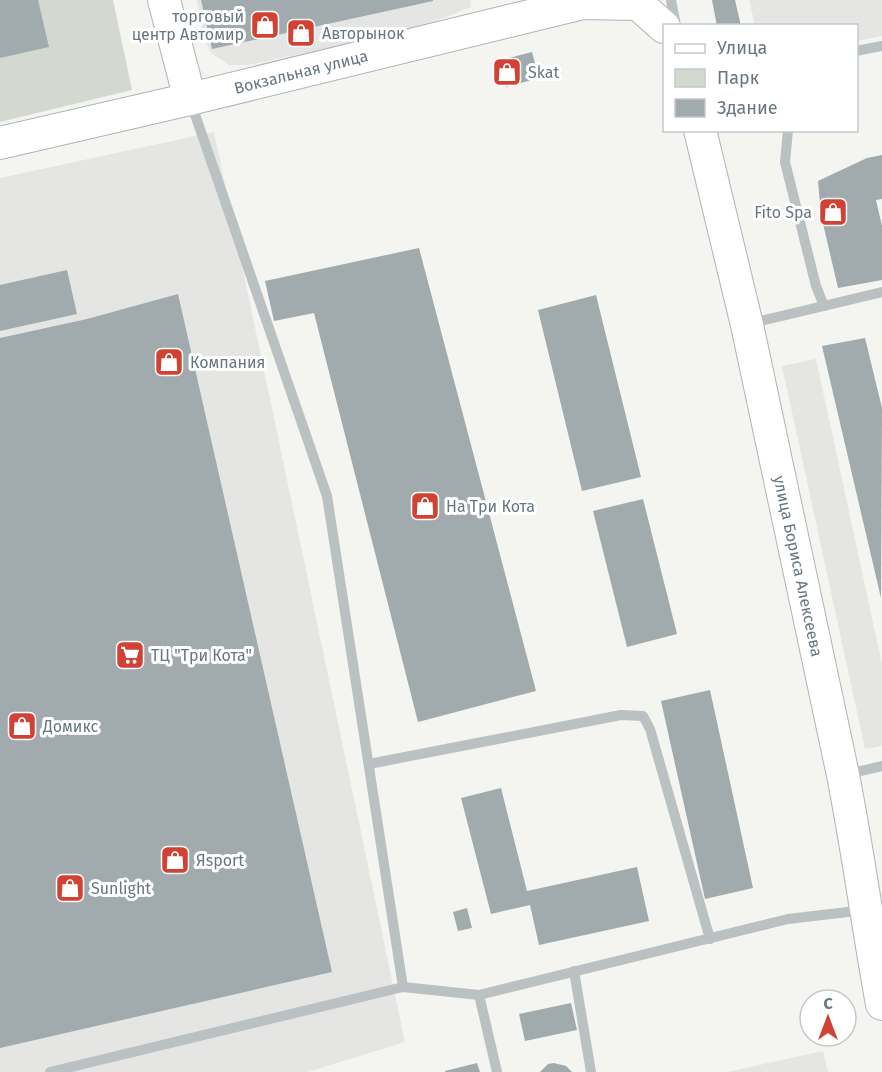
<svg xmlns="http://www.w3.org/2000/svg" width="882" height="1072" font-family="'Fira Sans',sans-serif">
  <rect width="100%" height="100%" fill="#f4f4f1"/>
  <g fill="#e5e5e4">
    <path d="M 197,0 L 470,0 L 471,7 L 410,31 L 248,65 L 229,65 L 211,53 L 203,36 Z"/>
    <path d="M 749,0 L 882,0 L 882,36 L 857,41 L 856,26 L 755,25 Z"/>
    <path d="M 214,132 L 405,1042 L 308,1072 L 0,1072 L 0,178 Z"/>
    <path d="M 816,359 L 882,664 L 882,746 L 865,749 L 782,366 Z"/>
    <path d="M 823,1051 L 828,1072 L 727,1072 Z"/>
  </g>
  <path fill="#d4d9d0" d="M 0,0 L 113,0 L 132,90 L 0,122 Z"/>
  <g fill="#a1aaad">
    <path d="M 0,0 L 38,0 L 49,47 L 0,58 Z"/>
    <path d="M 201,0 L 433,0 L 433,1 L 212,49 Z"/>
    <path d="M 712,0 L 735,0 L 741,26 L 717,26 Z"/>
    <path d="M 532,52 L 539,78 L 506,87 L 498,61 Z"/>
    <path d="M 882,155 L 882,199 L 876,200 L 882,226 L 882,280 L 838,288 L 821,215 L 818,181 L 867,158 Z"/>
    <path d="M 419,248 L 536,691 L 418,722 L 314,313 L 274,321 L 265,281 Z"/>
    <path d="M 67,270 L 77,314 L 0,331 L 0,285 Z"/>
    <path d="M 178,294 L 332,972 L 0,1048 L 0,338 L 87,319 Z"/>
    <path d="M 596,295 L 641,477 L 582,491 L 538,310 Z"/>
    <path d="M 865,338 L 882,408 L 881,598 L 822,346 Z"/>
    <path d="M 643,499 L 677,634 L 627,647 L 593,511 Z"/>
    <path d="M 710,690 L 753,888 L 705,899 L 661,701 Z"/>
    <path d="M 501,788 L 527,891 L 637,867 L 649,921 L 539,945 L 530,905 L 491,914 L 461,798 Z"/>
    <path d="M 467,908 L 472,928 L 458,931 L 453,912 Z"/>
    <path d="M 571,1003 L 577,1030 L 525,1041 L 519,1014 Z"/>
    <path d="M 477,1063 L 480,1072 L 445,1072 L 445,1071 Z"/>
    <path d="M 554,1063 L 566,1066 L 572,1072 L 540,1072 L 548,1064 Z"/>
  </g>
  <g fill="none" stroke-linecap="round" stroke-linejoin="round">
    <g stroke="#aeb4b7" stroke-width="34">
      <g id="secondary">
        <path d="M 164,0 L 190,99"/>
        <path d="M 700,130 L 747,325 L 843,775 C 858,851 868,928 882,1004"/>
        <path d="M 0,143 L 190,99 L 583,3 L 638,4 L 664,27"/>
      </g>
    </g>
    <g stroke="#bbc0c2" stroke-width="10">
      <path d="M 671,0 L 676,26"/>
      <path d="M 856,51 L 882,46"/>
      <path d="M 191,103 L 327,496 L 403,987"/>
      <path d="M 788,130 L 785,162 L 816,286 L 824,306"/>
      <path d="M 748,324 L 882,292"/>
      <path d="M 369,764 L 621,715 L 643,716 L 650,729 L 710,939"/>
      <path d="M 844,775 L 882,766"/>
      <path d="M 574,971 L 591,1072"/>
      <path d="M 50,1072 L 403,987 L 479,995"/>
      <path d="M 497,1072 L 479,995 L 788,919 L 865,910"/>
    </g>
    <use href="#secondary" stroke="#fff" stroke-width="32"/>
  </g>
  <defs>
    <g id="shop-square" transform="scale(1.5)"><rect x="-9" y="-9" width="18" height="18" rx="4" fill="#d14234" stroke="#fff"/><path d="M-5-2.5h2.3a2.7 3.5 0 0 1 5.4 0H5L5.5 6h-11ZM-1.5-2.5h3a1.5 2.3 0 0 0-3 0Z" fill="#fff"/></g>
    <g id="supermarket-square" transform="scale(1.5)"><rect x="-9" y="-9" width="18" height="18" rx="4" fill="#d14234" stroke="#fff"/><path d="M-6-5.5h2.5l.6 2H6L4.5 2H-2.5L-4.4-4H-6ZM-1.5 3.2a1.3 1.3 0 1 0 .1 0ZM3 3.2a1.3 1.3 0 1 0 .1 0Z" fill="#fff"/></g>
  </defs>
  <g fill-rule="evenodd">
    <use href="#shop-square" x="265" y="25"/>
    <use href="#shop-square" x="301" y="33"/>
    <use href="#shop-square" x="507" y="72"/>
    <use href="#shop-square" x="833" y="212"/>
    <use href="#shop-square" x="169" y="362"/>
    <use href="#shop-square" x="425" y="506"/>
    <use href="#supermarket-square" x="130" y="655"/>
    <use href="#shop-square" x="22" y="726"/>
    <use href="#shop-square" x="175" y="860"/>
    <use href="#shop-square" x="70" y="888"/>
  </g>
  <g text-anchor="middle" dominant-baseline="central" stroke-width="6" stroke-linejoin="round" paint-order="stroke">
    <g font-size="16" fill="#66777f" stroke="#fff" text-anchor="start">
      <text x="244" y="16" text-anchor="end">торговый<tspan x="244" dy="18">центр Автомир</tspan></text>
      <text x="322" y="33">Авторынок</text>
      <text x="528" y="72">Skat</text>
      <text x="812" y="212" text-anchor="end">Fito Spa</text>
      <text x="190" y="362">Компания</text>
      <text x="446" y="506">На Три Кота</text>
      <text x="151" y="655">ТЦ "Три Кота"</text>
      <text x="43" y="726">Домикс</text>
      <text x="196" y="860">Яsport</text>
      <text x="91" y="888">Sunlight</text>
    </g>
    <g font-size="16" fill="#66777f" stroke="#fff">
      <text transform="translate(301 72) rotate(-14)">Вокзальная улица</text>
      <text transform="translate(798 566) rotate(78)">улица Бориса Алексеева</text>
    </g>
  </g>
  <rect x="663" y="24" width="195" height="108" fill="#ffffff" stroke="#c2c9cc" stroke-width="1.5"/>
  <rect x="675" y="44" width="30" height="9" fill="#ffffff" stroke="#c2c9cc" stroke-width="1.5"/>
  <text x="717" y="54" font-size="18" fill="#66777f">Улица</text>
  <rect x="675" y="69" width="30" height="18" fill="#d4d9d0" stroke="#c2c9cc" stroke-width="1.5"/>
  <text x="717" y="84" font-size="18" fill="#66777f">Парк</text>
  <rect x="675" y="99" width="30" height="18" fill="#a1aaad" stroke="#c2c9cc" stroke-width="1.5"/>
  <text x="717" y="114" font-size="18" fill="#66777f">Здание</text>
  <g transform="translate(828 1018)"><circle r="28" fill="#ffffff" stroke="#c2c9cc" stroke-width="1.5"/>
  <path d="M0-4.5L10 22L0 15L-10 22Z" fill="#d14234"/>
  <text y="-9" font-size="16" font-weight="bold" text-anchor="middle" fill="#66777f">С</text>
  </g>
</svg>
